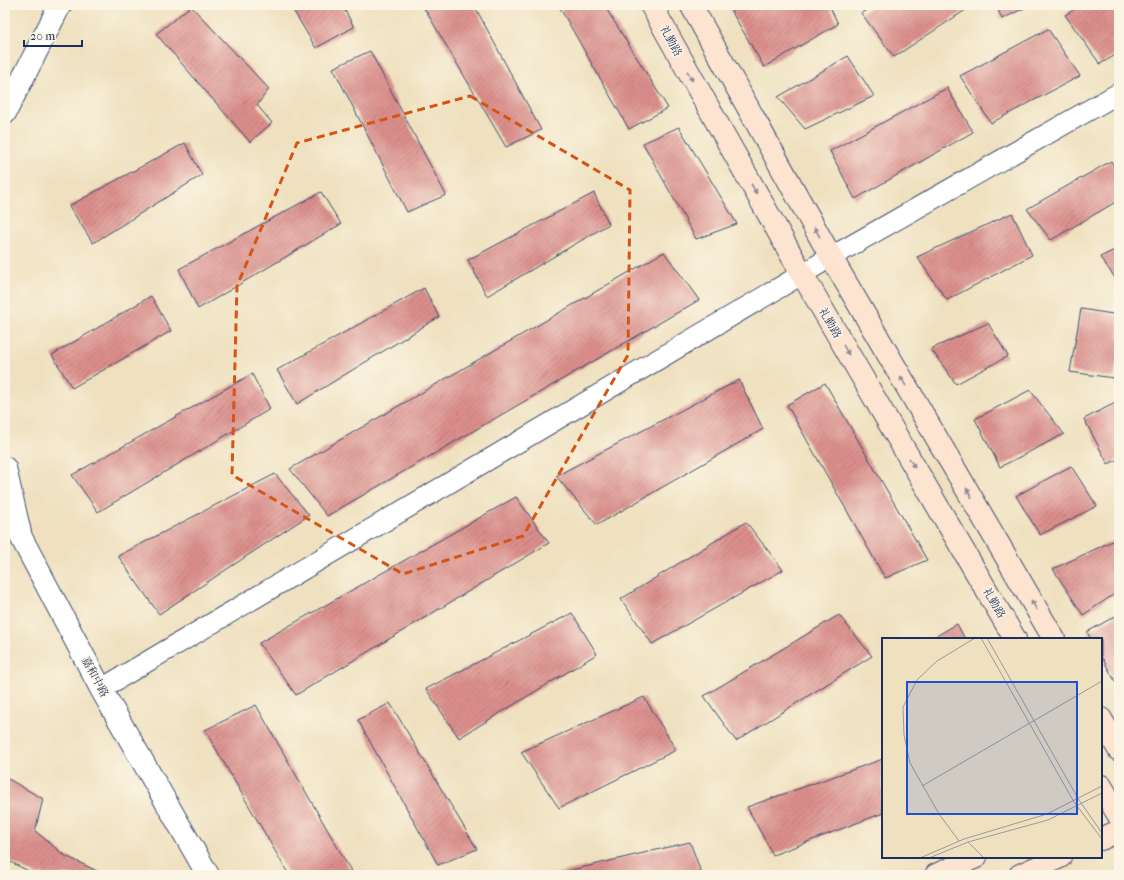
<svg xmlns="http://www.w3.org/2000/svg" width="1124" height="880" font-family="'IM FELL French Canon','Noto Serif SC',serif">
  <defs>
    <pattern id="building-hatch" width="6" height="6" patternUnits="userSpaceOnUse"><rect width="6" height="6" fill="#dc8f8c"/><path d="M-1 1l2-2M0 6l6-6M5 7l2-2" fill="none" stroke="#b27576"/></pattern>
  </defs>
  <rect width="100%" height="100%" fill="#fcf5e5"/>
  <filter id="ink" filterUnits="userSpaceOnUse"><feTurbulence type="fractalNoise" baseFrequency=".025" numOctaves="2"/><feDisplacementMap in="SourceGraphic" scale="8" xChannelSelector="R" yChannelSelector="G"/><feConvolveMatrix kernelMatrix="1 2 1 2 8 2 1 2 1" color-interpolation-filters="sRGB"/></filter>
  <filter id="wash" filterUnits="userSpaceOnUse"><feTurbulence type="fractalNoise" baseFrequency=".012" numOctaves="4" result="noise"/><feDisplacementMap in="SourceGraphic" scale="16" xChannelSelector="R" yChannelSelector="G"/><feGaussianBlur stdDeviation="0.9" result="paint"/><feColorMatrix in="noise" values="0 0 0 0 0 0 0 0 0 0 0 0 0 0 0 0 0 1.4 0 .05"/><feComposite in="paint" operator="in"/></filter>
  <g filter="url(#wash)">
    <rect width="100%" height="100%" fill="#efe1c0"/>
    <g id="blocks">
      <g fill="url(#building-hatch)">
        <path d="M 290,5 L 342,5 L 354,27 L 316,48 Z"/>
        <path d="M 424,5 L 474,5 L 541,130 L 506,147 L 423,6 Z"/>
        <path d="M 567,5 L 604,5 L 668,108 L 629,129 L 560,8 Z"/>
        <path d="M 739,5 L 829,5 L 838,24 L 764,67 L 730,9 Z"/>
        <path d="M 876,5 L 969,5 L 970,7 L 894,57 L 861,13 Z"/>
        <path d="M 996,5 L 1030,5 L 1002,19 Z"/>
        <path d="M 1081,5 L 1119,5 L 1119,53 L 1100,64 L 1065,15 Z"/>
        <path d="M 191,6 L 269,89 L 257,105 L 272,123 L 250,142 L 156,34 Z"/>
        <path d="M 1048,29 L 1080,76 L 991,123 L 960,76 Z"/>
        <path d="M 370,51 L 446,195 L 407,212 L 333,68 Z"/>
        <path d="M 848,56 L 874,96 L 805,129 L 778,97 Z"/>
        <path d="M 947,88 L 973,132 L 855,199 L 830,151 Z"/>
        <path d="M 679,127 L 737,224 L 696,239 L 643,143 Z"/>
        <path d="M 185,143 L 202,175 L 93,243 L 69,206 Z"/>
        <path d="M 1111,161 L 1119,176 L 1119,200 L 1051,240 L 1027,209 Z"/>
        <path d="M 321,192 L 341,224 L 198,309 L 179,269 Z"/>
        <path d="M 594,193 L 609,224 L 487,296 L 468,260 Z"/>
        <path d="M 1012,213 L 1032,255 L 947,300 L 917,257 Z"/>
        <path d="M 1119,248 L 1119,283 L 1100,257 Z"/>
        <path d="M 664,252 L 699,300 L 327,516 L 290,469 Z"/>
        <path d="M 424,288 L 439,317 L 297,404 L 277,370 Z"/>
        <path d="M 151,296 L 171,331 L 72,388 L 52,355 Z"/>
        <path d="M 1081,309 L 1119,315 L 1119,350 L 1114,378 L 1070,372 Z"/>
        <path d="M 988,323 L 1008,356 L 956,384 L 931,349 Z"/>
        <path d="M 252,374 L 270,409 L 98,512 L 72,475 Z"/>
        <path d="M 739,380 L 763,429 L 597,525 L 556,476 Z"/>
        <path d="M 825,383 L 927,560 L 885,578 L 787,405 Z"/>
        <path d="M 1030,390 L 1064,434 L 1000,467 L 975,419 Z"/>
        <path d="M 1119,401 L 1119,459 L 1108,464 L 1084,419 Z"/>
        <path d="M 1071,466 L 1097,506 L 1040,535 L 1016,496 Z"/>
        <path d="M 275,474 L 309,515 L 159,614 L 118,556 Z"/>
        <path d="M 516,497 L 549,543 L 296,695 L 259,643 Z"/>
        <path d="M 746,522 L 783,570 L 652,644 L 621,599 Z"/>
        <path d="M 1119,538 L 1119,591 L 1083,615 L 1053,569 Z"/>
        <path d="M 572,613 L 597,654 L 459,738 L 426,689 Z"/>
        <path d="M 1119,614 L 1119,688 L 1101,656 L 1101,639 L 1091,639 L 1087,632 Z"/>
        <path d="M 839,615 L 872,656 L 736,741 L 704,696 Z"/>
        <path d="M 957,624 L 965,639 L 931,639 Z"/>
        <path d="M 644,697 L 676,750 L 559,808 L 521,752 Z"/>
        <path d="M 390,703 L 477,849 L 438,865 L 358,720 Z"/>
        <path d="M 256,705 L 351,871 L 341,875 L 289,875 L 205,730 Z"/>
        <path d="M 883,759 L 883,813 L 773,855 L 747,807 Z"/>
        <path d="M 5,777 L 43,799 L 35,831 L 64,855 L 105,875 L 36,875 L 5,859 Z"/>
        <path d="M 690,842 L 702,875 L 555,875 L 555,874 Z"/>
      </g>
    </g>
  </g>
  <g filter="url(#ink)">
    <use href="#blocks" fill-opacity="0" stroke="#3b4a6d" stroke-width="1"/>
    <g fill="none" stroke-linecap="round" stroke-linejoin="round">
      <g stroke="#3b4a6d" stroke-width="22">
        <path id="minor" d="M 101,689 L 831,257 L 1119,93"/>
      </g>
      <g stroke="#3b4a6d" stroke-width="24">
        <g id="tertiary">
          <path d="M 5,113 L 60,5"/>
          <path d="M 5,468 L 21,537 L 101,689 L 208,875"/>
        </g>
      </g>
      <g stroke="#3b4a6d" stroke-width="24">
        <g id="secondary">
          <path d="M 651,5 L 802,274 L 1015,639"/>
          <path d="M 691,5 L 831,257 L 1054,639"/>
          <path d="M 1101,719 L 1119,750"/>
          <path d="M 1101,786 L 1119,816"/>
          <path d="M 1101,839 L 1119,831"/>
          <path d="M 936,875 L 976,857"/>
          <path d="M 1020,875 L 1060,857"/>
        </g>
      </g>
      <use href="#minor" stroke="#fff" stroke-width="20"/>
      <use href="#tertiary" stroke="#fff" stroke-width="22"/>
      <use href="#secondary" stroke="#fde4d1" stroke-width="22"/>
    </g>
    <defs><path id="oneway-solid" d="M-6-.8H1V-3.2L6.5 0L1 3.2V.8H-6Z"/></defs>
    <g fill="#8c8a98">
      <use href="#oneway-solid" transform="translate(690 76) rotate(61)"/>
      <use href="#oneway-solid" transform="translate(754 189) rotate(61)"/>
      <use href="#oneway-solid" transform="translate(817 232) rotate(-119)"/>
      <use href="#oneway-solid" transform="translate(846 350) rotate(60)"/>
      <use href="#oneway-solid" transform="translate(903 381) rotate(-120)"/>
      <use href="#oneway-solid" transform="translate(912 463) rotate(60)"/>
      <use href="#oneway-solid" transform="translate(969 493) rotate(-120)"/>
      <use href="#oneway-solid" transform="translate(1034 605) rotate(-120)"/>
    </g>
  </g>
  <path fill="none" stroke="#d45514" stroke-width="3" stroke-dasharray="8 5" stroke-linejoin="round" d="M 470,96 L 630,190 L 628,355 L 523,536 L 403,574 L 232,475 L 237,286 L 297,143 Z"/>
  <g text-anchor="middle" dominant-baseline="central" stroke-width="3" stroke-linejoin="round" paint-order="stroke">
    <g font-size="11" fill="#1b2f5e" stroke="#fcf5e5">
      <text transform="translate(671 41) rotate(61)">礼勤路</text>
      <text transform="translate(830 323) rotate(60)">礼勤路</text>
      <text transform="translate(994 603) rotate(60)">礼勤路</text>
      <text transform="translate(95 677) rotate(62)">嘉和中路</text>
    </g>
  </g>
  <g transform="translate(882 638)">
    <rect width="220" height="220" fill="#efe1c0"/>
    <path fill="none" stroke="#9a9a99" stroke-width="1" d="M 99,0 L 192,164 L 220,201M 105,0 L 197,162 L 220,195M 40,148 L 220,43M 77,203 L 57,176 L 28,125 L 22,97 L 21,69 L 35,42 L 55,23 L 93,0M 86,204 L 102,220M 38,220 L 82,201 L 165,176 L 220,148M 47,220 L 86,204 L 166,182 L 220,155"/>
    <path fill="#1d4ed8" fill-opacity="0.15" stroke="#1d4ed8" stroke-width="2" d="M 25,44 L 195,44 L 195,176 L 25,176 Z"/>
    <rect width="220" height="220" fill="none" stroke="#1b2f5e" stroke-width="2"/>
  </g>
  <rect width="1124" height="880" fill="none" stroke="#fcf5e5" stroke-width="20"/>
  <path d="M24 40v6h58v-6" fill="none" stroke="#1b2f5e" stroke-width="2"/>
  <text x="30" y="40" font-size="12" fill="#1b2f5e" stroke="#fcf5e5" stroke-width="3" paint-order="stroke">20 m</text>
</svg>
